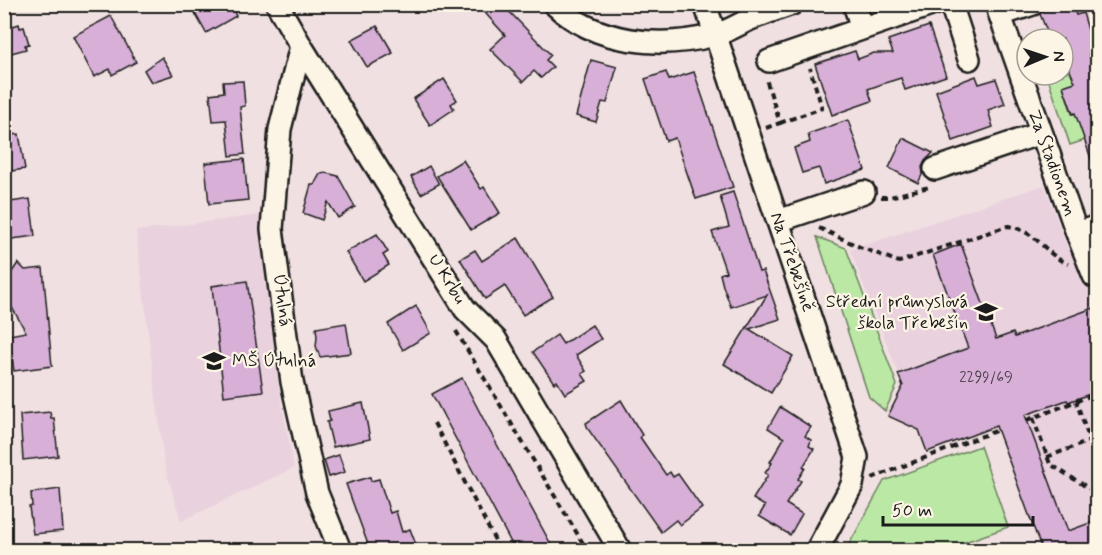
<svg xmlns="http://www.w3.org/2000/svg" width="1102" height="555" font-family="Mynerve,sans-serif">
  <rect width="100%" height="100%" fill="#f1e0e1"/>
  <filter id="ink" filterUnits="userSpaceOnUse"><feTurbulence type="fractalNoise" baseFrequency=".0167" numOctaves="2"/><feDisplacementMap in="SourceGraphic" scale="12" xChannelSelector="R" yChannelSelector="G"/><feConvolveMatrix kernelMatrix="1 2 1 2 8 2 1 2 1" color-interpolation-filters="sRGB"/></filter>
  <g filter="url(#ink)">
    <g fill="#e9d1de">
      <path d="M 1044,185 L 1068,249 L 1097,239 L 1097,550 L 1017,550 L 1039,542 L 996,426 L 927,452 L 919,430 L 890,417 L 889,414 L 903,385 L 850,250 Z"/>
      <path d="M 259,215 L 265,279 L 279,389 L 294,468 L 181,521 L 164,463 L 136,231 Z"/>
    </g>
    <g fill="#bbe8a5" stroke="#6c8260" stroke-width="1.5">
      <path d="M 1097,62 L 1097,78 L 1063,86 L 1072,114 L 1076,113 L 1085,140 L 1070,145 L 1048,78 L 1063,75 L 1063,73 Z"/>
      <path d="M 817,237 L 846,248 L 897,385 L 885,411 L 869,397 Z"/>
      <path d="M 980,446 L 1008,527 L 942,550 L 846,550 L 884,481 Z"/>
    </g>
    <g fill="#d7afd7" stroke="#1c1c1c" stroke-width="1.5">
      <path d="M 190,4 L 230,4 L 236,16 L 206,33 Z"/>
      <path d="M 477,4 L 502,4 L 551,55 L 546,60 L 553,67 L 541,78 L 534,71 L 523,82 L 490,49 L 505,35 Z"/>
      <path d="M 1045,4 L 1072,4 L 1076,15 L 1083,13 L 1089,33 L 1094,32 L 1098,43 L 1098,51 L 1089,54 L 1098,78 L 1098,170 L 1095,170 L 1075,113 L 1073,114 L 1063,86 L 1075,82 L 1063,55 L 1063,39 L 1050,39 L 1040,14 Z"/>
      <path d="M 111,16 L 136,62 L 112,75 L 110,69 L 94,77 L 73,36 Z"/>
      <path d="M 19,24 L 20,28 L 24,27 L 29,44 L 25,45 L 26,49 L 4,55 L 4,29 Z"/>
      <path d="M 377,26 L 393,53 L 367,67 L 351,40 Z"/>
      <path d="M 929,26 L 946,76 L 905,90 L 901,78 L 885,83 L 868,89 L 872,101 L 832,115 L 815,64 L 855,51 L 858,59 L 874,53 L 893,53 L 888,40 Z"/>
      <path d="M 162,57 L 173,75 L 151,82 L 144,70 Z"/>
      <path d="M 591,60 L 617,67 L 607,103 L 602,102 L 596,122 L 576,116 Z"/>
      <path d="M 666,72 L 669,80 L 694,72 L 733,187 L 696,199 L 675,138 L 666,141 L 645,79 Z"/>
      <path d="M 976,76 L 979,84 L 996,79 L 1005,104 L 988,110 L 993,127 L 953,141 L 936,91 Z"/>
      <path d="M 444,79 L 457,100 L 451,104 L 454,109 L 430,125 L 413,99 Z"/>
      <path d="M 243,81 L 245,106 L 240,107 L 245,154 L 230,156 L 226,120 L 213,121 L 210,94 L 224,92 L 223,82 Z"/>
      <path d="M 848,120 L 865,170 L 824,184 L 819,168 L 802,173 L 794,148 L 810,142 L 808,134 Z"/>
      <path d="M 19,134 L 25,169 L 4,172 L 4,136 Z"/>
      <path d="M 903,138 L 933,153 L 925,161 L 922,167 L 923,173 L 918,183 L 889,168 Z"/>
      <path d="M 244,159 L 248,200 L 209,204 L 205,163 Z"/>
      <path d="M 463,160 L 481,189 L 484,187 L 500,213 L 471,230 L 437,176 Z"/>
      <path d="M 429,166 L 439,184 L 421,194 L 411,177 Z"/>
      <path d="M 326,173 L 338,176 L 355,207 L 338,218 L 328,202 L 322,220 L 303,213 L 311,185 L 314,185 L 320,174 Z"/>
      <path d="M 733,192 L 759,272 L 763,271 L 780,319 L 749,329 L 793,356 L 771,393 L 724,364 L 767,295 L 731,307 L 723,286 L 720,274 L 726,272 L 712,232 L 729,227 L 720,196 Z"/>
      <path d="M 30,199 L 35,236 L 4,240 L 4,203 Z"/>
      <path d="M 377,234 L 388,252 L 383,255 L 389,265 L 363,281 L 346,252 Z"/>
      <path d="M 518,238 L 553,297 L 523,315 L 505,286 L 485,299 L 460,259 L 475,250 L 482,261 Z"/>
      <path d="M 961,244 L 996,339 L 1013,333 L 1015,337 L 1093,308 L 1098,319 L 1098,391 L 1068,402 L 1067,400 L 1025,415 L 1068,531 L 1098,520 L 1098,550 L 1042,550 L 996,426 L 927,452 L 919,430 L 888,416 L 903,386 L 898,374 L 968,348 L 933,255 Z"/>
      <path d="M 18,263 L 25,270 L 43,268 L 52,366 L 14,371 L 9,335 L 26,332 L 10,304 L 4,305 L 4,273 L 12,272 Z"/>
      <path d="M 247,281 L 263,391 L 224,396 L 212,286 Z"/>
      <path d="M 416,306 L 431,333 L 403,350 L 388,324 Z"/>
      <path d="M 346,323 L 351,353 L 320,357 L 316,346 L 317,337 L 316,328 Z"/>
      <path d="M 592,325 L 601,339 L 576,355 L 586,371 L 582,374 L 587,381 L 565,394 L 557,381 L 554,383 L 533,352 L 557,335 L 563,344 Z"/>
      <path d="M 462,378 L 487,426 L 554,550 L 515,550 L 483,490 L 432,394 Z"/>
      <path d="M 621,400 L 642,435 L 640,437 L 666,475 L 670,472 L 673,477 L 678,474 L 702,508 L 680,525 L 676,520 L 661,532 L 588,429 L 586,423 Z"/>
      <path d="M 363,403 L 370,439 L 333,447 L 327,422 L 330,421 L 328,411 Z"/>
      <path d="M 780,407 L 811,427 L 805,436 L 811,440 L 809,446 L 814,449 L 803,467 L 805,468 L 798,479 L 801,481 L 786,504 L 802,514 L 790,535 L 759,516 L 765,506 L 753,499 L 768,475 L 765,473 L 772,463 L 770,462 L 784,438 L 768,428 Z"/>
      <path d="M 50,412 L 51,418 L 54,418 L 58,456 L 23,460 L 20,415 Z"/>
      <path d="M 339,455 L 345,472 L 329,477 L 324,460 Z"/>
      <path d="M 370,477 L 371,481 L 379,479 L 390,513 L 396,511 L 402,532 L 410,529 L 418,550 L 370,550 L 346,484 Z"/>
      <path d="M 60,489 L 63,531 L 33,534 L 29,507 L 32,506 L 31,493 Z"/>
    </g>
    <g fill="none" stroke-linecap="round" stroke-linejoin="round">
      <g stroke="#1c1c1c" stroke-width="26">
        <g id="minor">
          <path d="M 277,4 L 301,46 L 465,309 L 496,340 L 620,550"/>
          <path d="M 554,4 C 596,44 661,49 715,35 C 726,32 738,25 748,20 C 763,14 777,9 792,4"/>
          <path d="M 705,4 L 857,457 L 852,485 L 817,550"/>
          <path d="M 854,4 L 862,28"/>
          <path d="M 951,4 L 969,59"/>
          <path d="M 996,4 L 1077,233 L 1094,276 L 1098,276"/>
          <path d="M 1000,15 L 1033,4"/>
          <path d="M 301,46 L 280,129 L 272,229 L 292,382 L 317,493 L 340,550"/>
          <path d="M 769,61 L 934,4"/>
          <path d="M 935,169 L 1041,133"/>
          <path d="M 778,221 L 864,192"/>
          <path d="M 1077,233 L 1098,226"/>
        </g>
      </g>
      <g stroke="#1c1c1c" stroke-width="4" stroke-dasharray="6 4.5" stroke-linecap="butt">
        <path d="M 780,123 L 822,108 L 810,68"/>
        <path d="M 766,128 L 780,123 L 766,79"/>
        <path d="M 881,197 L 890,197 L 929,187"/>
        <path d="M 819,228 L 860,247 L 899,262 L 1008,226 C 1038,231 1045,255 1068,264"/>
        <path d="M 456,331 L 587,550"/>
        <path d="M 1033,418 L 1050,464 L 1098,494"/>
        <path d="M 1027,420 L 1098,393"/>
        <path d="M 434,423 L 500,550"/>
        <path d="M 1047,457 L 1090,441 L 1076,401"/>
        <path d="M 872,478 L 998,430"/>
        <path d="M 577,550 L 580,539"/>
      </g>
      <use href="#minor" stroke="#fcf5e5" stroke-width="21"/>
    </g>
  </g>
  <defs>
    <g id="university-bare" transform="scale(1.8)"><path d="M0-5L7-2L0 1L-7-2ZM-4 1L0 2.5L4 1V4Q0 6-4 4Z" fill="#1c1c1c" stroke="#fcf5e5" stroke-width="2.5" paint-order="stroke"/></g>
    <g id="school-bare" transform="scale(1.8)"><path d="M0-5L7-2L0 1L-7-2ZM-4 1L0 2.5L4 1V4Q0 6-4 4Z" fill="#1c1c1c" stroke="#fcf5e5" stroke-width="2.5" paint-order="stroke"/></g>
  </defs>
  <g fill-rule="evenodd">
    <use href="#university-bare" x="986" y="312"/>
    <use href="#school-bare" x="214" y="361"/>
  </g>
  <g text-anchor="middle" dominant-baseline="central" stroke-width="4.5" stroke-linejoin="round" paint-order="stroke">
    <g font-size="15" fill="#4b414b">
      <text x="986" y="378">2299/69</text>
    </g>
    <g font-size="18" fill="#1c1c1c" stroke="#fcf5e5">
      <text transform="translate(1052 163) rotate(70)">Za Stadionem</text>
      <text transform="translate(792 262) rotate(71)">Na Třebešíně</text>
      <text transform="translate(447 279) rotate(58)">U Krbu</text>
      <text transform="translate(282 300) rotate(83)">Útulná</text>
    </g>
    <g font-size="18" fill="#1c1c1c" stroke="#fcf5e5" text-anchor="end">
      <text x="968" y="302">Střední průmyslová<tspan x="968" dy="21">škola Třebešín</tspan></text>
      <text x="232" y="361" text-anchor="start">MŠ Útulná</text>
    </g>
  </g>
  <rect width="1102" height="555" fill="none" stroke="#fcf5e5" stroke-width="24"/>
  <rect x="12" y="12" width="1078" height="531" fill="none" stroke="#1c1c1c" stroke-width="2" filter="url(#ink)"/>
  <g transform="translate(1045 57) rotate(88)"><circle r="28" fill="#fcf5e5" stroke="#a29e95" stroke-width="1.5"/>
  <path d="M0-4.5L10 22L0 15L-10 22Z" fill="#1c1c1c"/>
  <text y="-9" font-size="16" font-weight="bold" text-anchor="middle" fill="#1c1c1c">N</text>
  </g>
  <path d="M883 516v9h150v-9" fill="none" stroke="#1c1c1c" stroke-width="3"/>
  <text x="892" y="516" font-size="18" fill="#1c1c1c" stroke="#fcf5e5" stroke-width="4.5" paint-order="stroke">50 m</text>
</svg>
